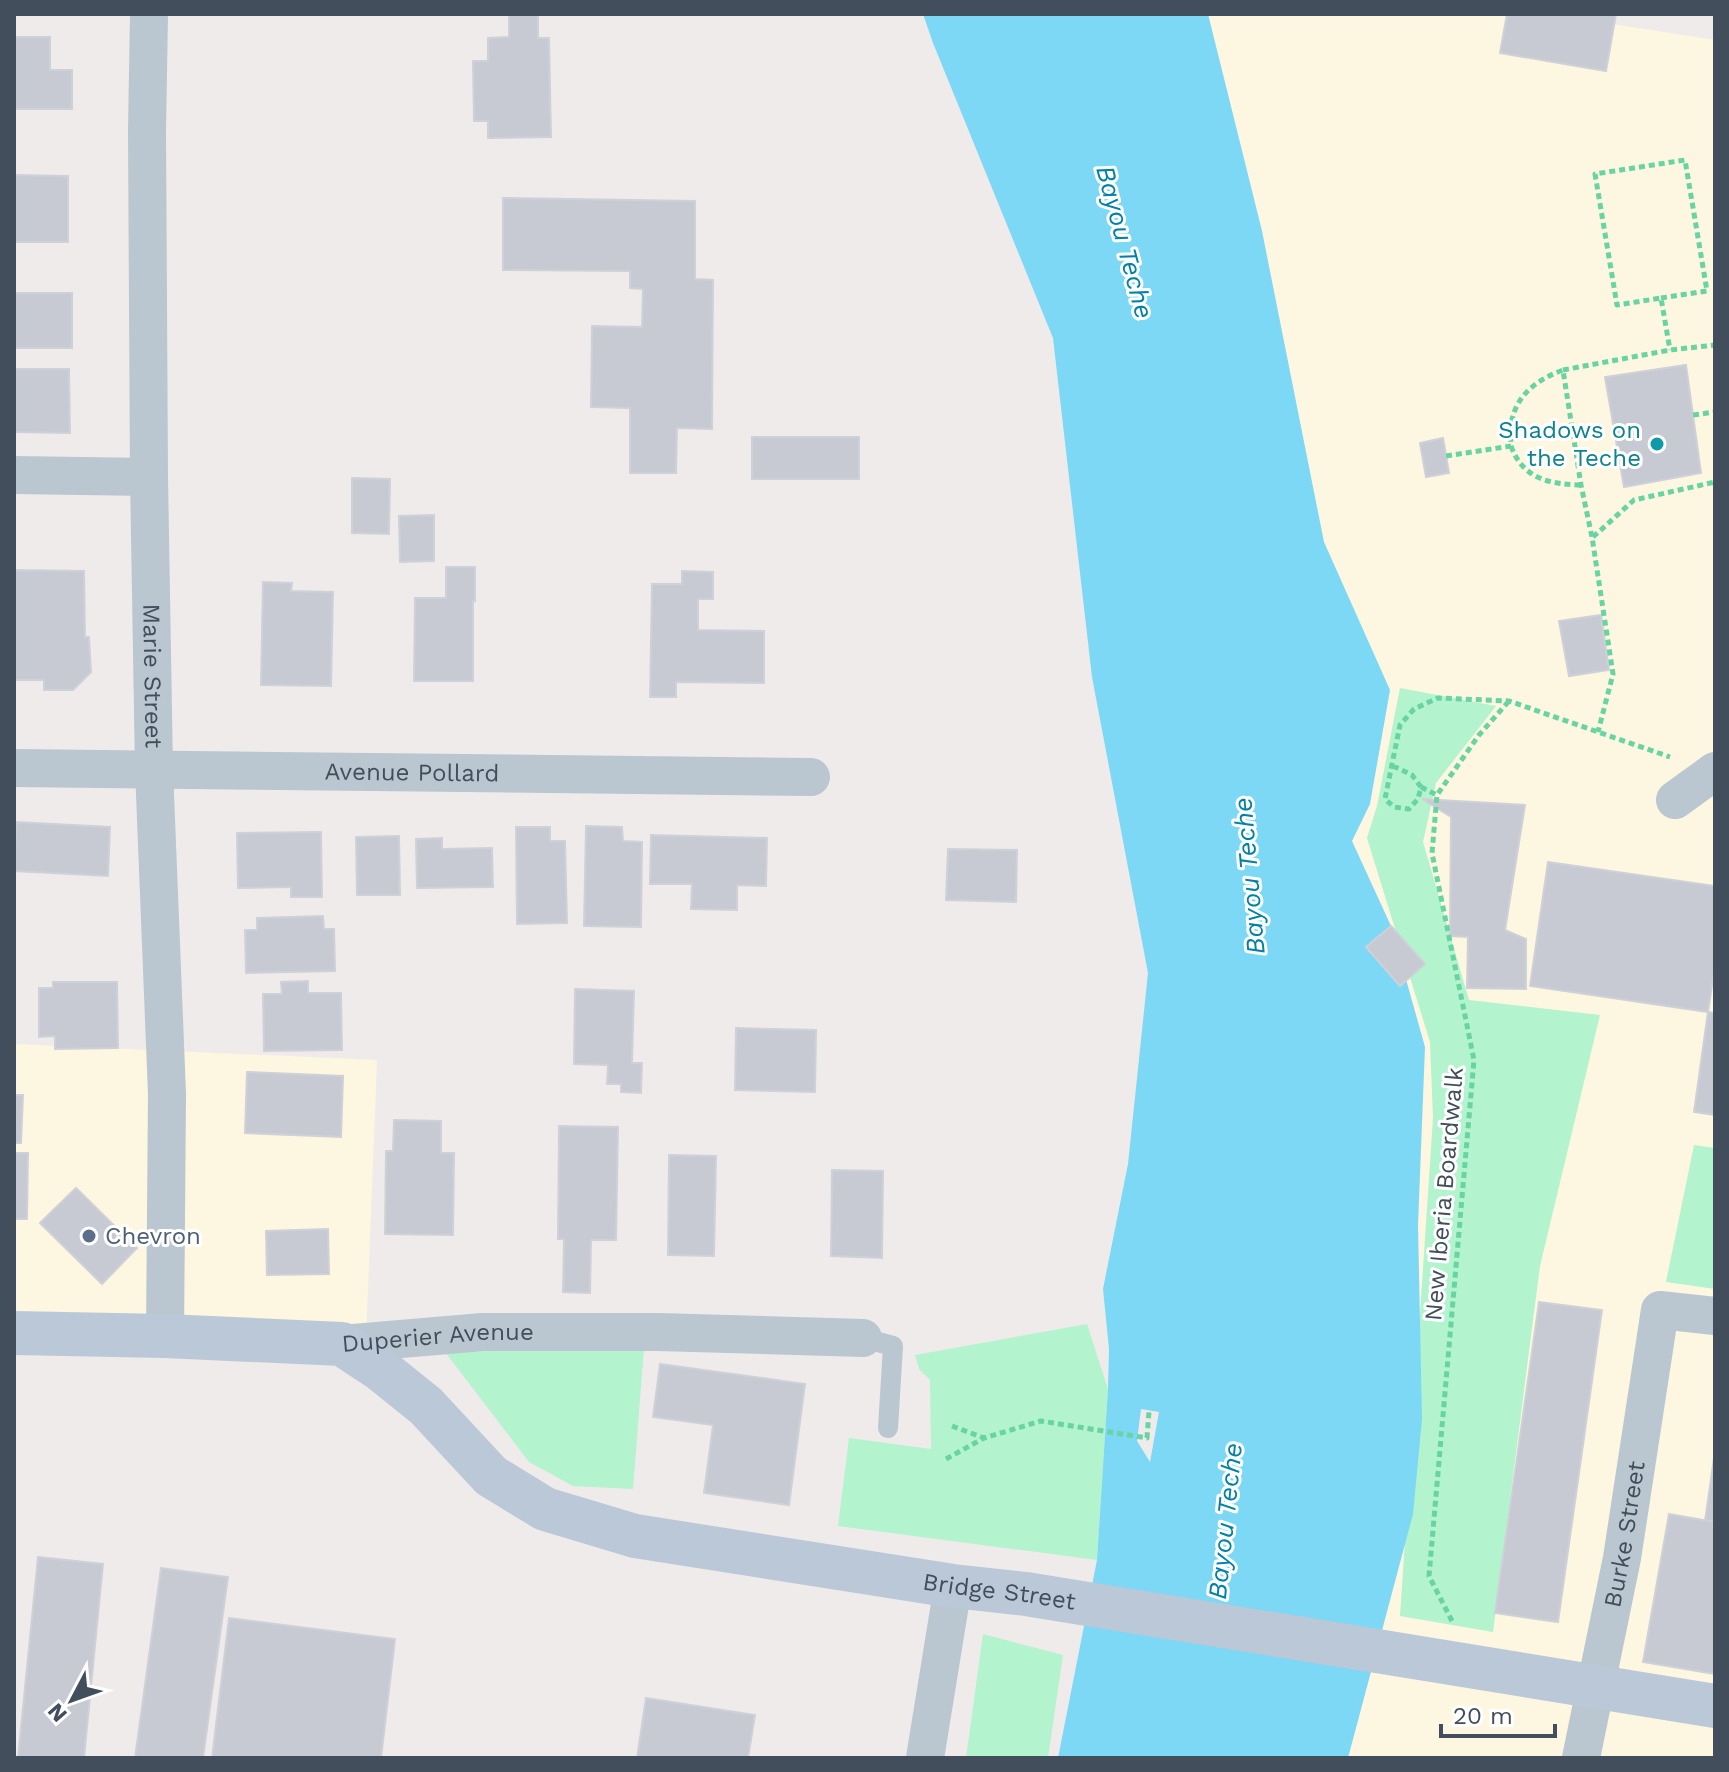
<svg xmlns="http://www.w3.org/2000/svg" width="1729" height="1772" font-family="'Work Sans',sans-serif">
  <rect width="100%" height="100%" fill="#efebeb"/>
  <g fill="#fdf6e1">
    <path d="M 1191,14 L 1548,14 L 1715,40 L 1715,1758 L 1311,1758 Z"/>
    <path d="M 14,1044 L 377,1060 L 366,1340 L 14,1325 Z"/>
  </g>
  <g fill="#b3f3ce">
    <path d="M 1400,688 L 1496,706 L 1436,783 L 1423,842 L 1469,1000 L 1600,1015 L 1540,1266 L 1493,1632 L 1400,1616 L 1433,1118 L 1430,1042 L 1367,838 L 1377,806 Z"/>
    <path d="M 1694,1145 L 1715,1148 L 1715,1289 L 1666,1282 Z"/>
    <path d="M 1087,1324 L 1108,1389 L 1097,1560 L 838,1526 L 849,1438 L 931,1449 L 930,1380 L 919,1369 L 915,1355 Z"/>
    <path d="M 644,1348 L 633,1489 L 573,1486 L 529,1462 L 445,1352 Z"/>
    <path d="M 983,1634 L 1063,1655 L 1048,1758 L 966,1758 Z"/>
  </g>
  <path fill="#7cd8f4" d="M 923,14 L 1208,14 L 1262,231 L 1324,542 L 1390,690 L 1370,804 L 1352,841 L 1391,926 L 1425,1047 L 1418,1225 L 1422,1419 L 1413,1514 L 1348,1758 L 1058,1758 L 1097,1560 L 1108,1389 L 1109,1349 L 1103,1289 L 1128,1164 L 1148,973 L 1092,677 L 1053,338 L 933,43 Z"/>
  <path fill="#efebeb" d="M 1141,1409 L 1159,1412 L 1150,1462 L 1137,1441 Z"/>
  <g fill="#c7cad2" stroke="#cfd1d8" stroke-width="2">
    <path d="M 1507,14 L 1616,14 L 1606,71 L 1500,53 Z"/>
    <path d="M 509,15 L 538,15 L 538,38 L 549,38 L 551,137 L 488,138 L 488,121 L 474,121 L 473,61 L 488,61 L 488,38 L 509,37 Z"/>
    <path d="M 14,37 L 50,37 L 50,70 L 72,70 L 72,109 L 14,109 Z"/>
    <path d="M 14,175 L 68,176 L 68,242 L 14,242 Z"/>
    <path d="M 503,198 L 695,201 L 695,279 L 713,280 L 712,429 L 677,428 L 676,473 L 630,473 L 630,408 L 591,407 L 592,326 L 642,327 L 643,289 L 630,288 L 630,271 L 503,270 Z"/>
    <rect x="14" y="293" width="58" height="55"/>
    <path d="M 1686,365 L 1701,473 L 1624,487 L 1605,377 Z"/>
    <path d="M 14,369 L 69,369 L 70,433 L 14,432 Z"/>
    <rect x="752" y="437" width="107" height="42"/>
    <path d="M 1443,438 L 1449,473 L 1426,477 L 1420,443 Z"/>
    <path d="M 352,478 L 390,479 L 389,534 L 352,533 Z"/>
    <path d="M 434,515 L 434,561 L 400,562 L 399,516 Z"/>
    <path d="M 446,567 L 475,567 L 475,601 L 473,601 L 473,681 L 414,681 L 415,598 L 446,598 Z"/>
    <path d="M 14,570 L 84,571 L 85,637 L 89,637 L 91,672 L 73,690 L 44,690 L 44,680 L 14,680 Z"/>
    <path d="M 682,571 L 713,572 L 713,599 L 698,599 L 698,630 L 764,631 L 764,683 L 676,682 L 676,697 L 650,697 L 652,584 L 682,584 Z"/>
    <path d="M 263,582 L 292,583 L 291,591 L 333,592 L 331,686 L 261,685 Z"/>
    <path d="M 1601,615 L 1609,670 L 1569,676 L 1559,621 Z"/>
    <path d="M 1422,799 L 1525,805 L 1505,930 L 1526,939 L 1526,989 L 1467,988 L 1468,937 L 1450,936 L 1451,817 Z"/>
    <path d="M 16,822 L 110,827 L 108,876 L 14,871 Z"/>
    <path d="M 586,826 L 622,827 L 623,841 L 642,842 L 641,927 L 584,926 Z"/>
    <path d="M 516,827 L 550,827 L 550,841 L 565,841 L 567,923 L 517,924 Z"/>
    <path d="M 321,832 L 322,897 L 291,897 L 291,887 L 238,888 L 237,833 Z"/>
    <path d="M 651,835 L 767,838 L 766,886 L 737,885 L 737,910 L 691,909 L 692,884 L 650,884 Z"/>
    <path d="M 399,836 L 400,895 L 357,895 L 356,837 Z"/>
    <path d="M 442,838 L 442,849 L 492,848 L 493,887 L 417,888 L 416,839 Z"/>
    <path d="M 948,849 L 1017,850 L 1016,902 L 946,900 Z"/>
    <path d="M 1548,862 L 1715,886 L 1715,965 L 1708,1012 L 1530,986 Z"/>
    <path d="M 323,916 L 324,929 L 334,929 L 335,971 L 246,973 L 245,930 L 257,930 L 257,918 Z"/>
    <path d="M 1391,926 L 1425,964 L 1400,986 L 1366,947 Z"/>
    <path d="M 308,981 L 308,993 L 341,993 L 342,1050 L 264,1051 L 263,994 L 282,994 L 281,982 Z"/>
    <path d="M 53,982 L 117,982 L 118,1048 L 55,1049 L 55,1036 L 39,1037 L 39,988 L 53,988 Z"/>
    <path d="M 575,989 L 634,991 L 632,1063 L 642,1063 L 641,1093 L 621,1092 L 621,1084 L 607,1084 L 608,1065 L 574,1064 Z"/>
    <path d="M 1708,1012 L 1715,1013 L 1715,1115 L 1694,1112 Z"/>
    <path d="M 736,1028 L 816,1030 L 815,1092 L 735,1090 Z"/>
    <path d="M 247,1072 L 343,1076 L 341,1137 L 245,1133 Z"/>
    <path d="M 14,1095 L 23,1095 L 21,1143 L 14,1143 Z"/>
    <path d="M 394,1120 L 441,1121 L 441,1153 L 454,1153 L 453,1235 L 385,1234 L 386,1151 L 393,1151 Z"/>
    <path d="M 559,1126 L 618,1127 L 616,1240 L 591,1240 L 590,1293 L 563,1292 L 564,1239 L 558,1239 Z"/>
    <path d="M 14,1153 L 28,1153 L 27,1219 L 14,1219 Z"/>
    <path d="M 669,1155 L 716,1156 L 714,1256 L 668,1255 Z"/>
    <path d="M 832,1170 L 883,1171 L 882,1258 L 831,1256 Z"/>
    <path d="M 76,1188 L 137,1248 L 102,1284 L 40,1223 Z"/>
    <path d="M 328,1229 L 329,1274 L 267,1275 L 266,1231 Z"/>
    <path d="M 1539,1302 L 1602,1310 L 1558,1622 L 1495,1613 Z"/>
    <path d="M 660,1364 L 805,1384 L 789,1505 L 704,1493 L 713,1425 L 653,1417 Z"/>
    <path d="M 1715,1451 L 1715,1522 L 1705,1521 Z"/>
    <path d="M 1669,1514 L 1715,1522 L 1715,1674 L 1643,1662 Z"/>
    <path d="M 38,1557 L 103,1564 L 84,1758 L 18,1758 Z"/>
    <path d="M 161,1568 L 228,1577 L 203,1758 L 135,1758 Z"/>
    <path d="M 229,1618 L 395,1639 L 381,1758 L 212,1758 Z"/>
    <path d="M 646,1698 L 755,1715 L 748,1758 L 637,1758 Z"/>
  </g>
  <g fill="none" stroke-linecap="round" stroke-linejoin="round">
    <g stroke="#68d4a2" stroke-width="5" stroke-dasharray="6 4" stroke-linecap="butt">
      <path d="M 1661,298 L 1707,291 L 1685,160 L 1595,174 L 1617,305 L 1661,298 L 1670,350"/>
      <path d="M 1563,370 L 1670,350 L 1715,345"/>
      <path d="M 1693,415 L 1715,412"/>
      <path d="M 1511,446 C 1523,479 1549,484 1581,485"/>
      <path d="M 1446,456 L 1511,446 C 1511,437 1510,427 1512,419 C 1519,392 1539,379 1563,370 L 1581,485 L 1592,537 L 1613,674 L 1598,732"/>
      <path d="M 1593,537 L 1634,500 L 1715,482"/>
      <path d="M 1393,766 L 1412,775 L 1421,787 L 1418,799 L 1409,809 L 1394,807 L 1385,799 L 1400,725 L 1414,709 L 1438,698 L 1509,701 L 1670,757"/>
      <path d="M 1421,787 L 1437,795"/>
      <path d="M 952,1426 L 984,1438"/>
      <path d="M 946,1459 L 984,1438 L 1041,1421 L 1147,1438 L 1149,1411"/>
      <path d="M 1452,1621 L 1429,1576 L 1474,1060 L 1432,853 L 1437,795 L 1479,735 L 1509,701"/>
    </g>
    <path stroke="#bac6d0" stroke-width="20" d="M 863,1338 L 893,1346 L 888,1428"/>
    <g stroke="#bac6d0" stroke-width="38">
      <path id="s1" d="M 149,14 L 147,131 L 149,477 L 154,769 L 167,1094 L 165,1336"/>
      <path d="M 14,475 L 149,477"/>
      <path id="s2" d="M 14,768 L 811,777"/>
      <path d="M 1675,800 L 1715,771"/>
      <path id="s3" d="M 342,1344 L 483,1332 L 658,1332 L 863,1338"/>
      <path d="M 925,1758 L 953,1586"/>
      <path id="s4" d="M 1581,1758 L 1622,1558 L 1660,1310 L 1715,1316"/>
    </g>
    <path stroke="#bbc8d7" stroke-width="44" id="s5" d="M 14,1333 L 165,1336 L 342,1344 L 380,1369 L 426,1406 L 491,1476 L 545,1509 L 635,1536 L 953,1586 L 1026,1594 L 1715,1706"/>
  </g>
  <circle fill="#0f9aa8" stroke="#fff" stroke-width="3" cx="1657" cy="444" r="8"/>
  <circle fill="#5c6f8a" stroke="#fff" stroke-width="3" cx="89" cy="1236" r="8"/>
  <g text-anchor="middle" dominant-baseline="central" stroke-width="6" stroke-linejoin="round" paint-order="stroke">
    <g font-size="24" fill="#0d838f" stroke="#fff" text-anchor="end">
      <text x="1641" y="430">Shadows on<tspan x="1641" dy="28">the Teche</tspan></text>
    </g>
    <g font-size="24" fill="#424e5b" stroke="#fff">
      <text stroke="none"><textPath href="#s1" startOffset="662">Marie Street</textPath></text>
      <text stroke="none"><textPath href="#s2" startOffset="398">Avenue Pollard</textPath></text>
      <text transform="translate(1444 1194) rotate(-85)">New Iberia Boardwalk</text>
      <text stroke="none"><textPath href="#s3" startOffset="96">Duperier Avenue</textPath></text>
      <text stroke="none"><textPath href="#s4" startOffset="228">Burke Street</textPath></text>
      <text stroke="none"><textPath href="#s5" startOffset="1054">Bridge Street</textPath></text>
    </g>
    <g font-size="24" fill="#4e5e75" stroke="#fff" text-anchor="start">
      <text x="105" y="1236">Chevron</text>
    </g>
    <g font-size="26" font-style="italic" fill="#0180a8" stroke="#fff">
      <text transform="translate(1125 242) rotate(75)">Bayou Teche</text>
      <text transform="translate(1249 876) rotate(-95)">Bayou Teche</text>
      <text transform="translate(1225 1521) rotate(-84)">Bayou Teche</text>
    </g>
  </g>
  <rect width="1729" height="1772" fill="none" stroke="#424e5b" stroke-width="32"/>
  <g transform="translate(72 1700) rotate(229)" stroke="#ffffff" stroke-width="6" paint-order="stroke">
  <path d="M0-6L14 30L0 20L-14 30Z" fill="#424e5b"/>
  <text y="-12" font-size="22" font-weight="bold" text-anchor="middle" fill="#424e5b">N</text>
  </g>
  <path d="M1441 1724v12h114v-12" fill="none" stroke="#424e5b" stroke-width="4"/>
  <text x="1453" y="1724" font-size="24" fill="#424e5b" stroke="#ffffff" stroke-width="6" paint-order="stroke">20 m</text>
</svg>
